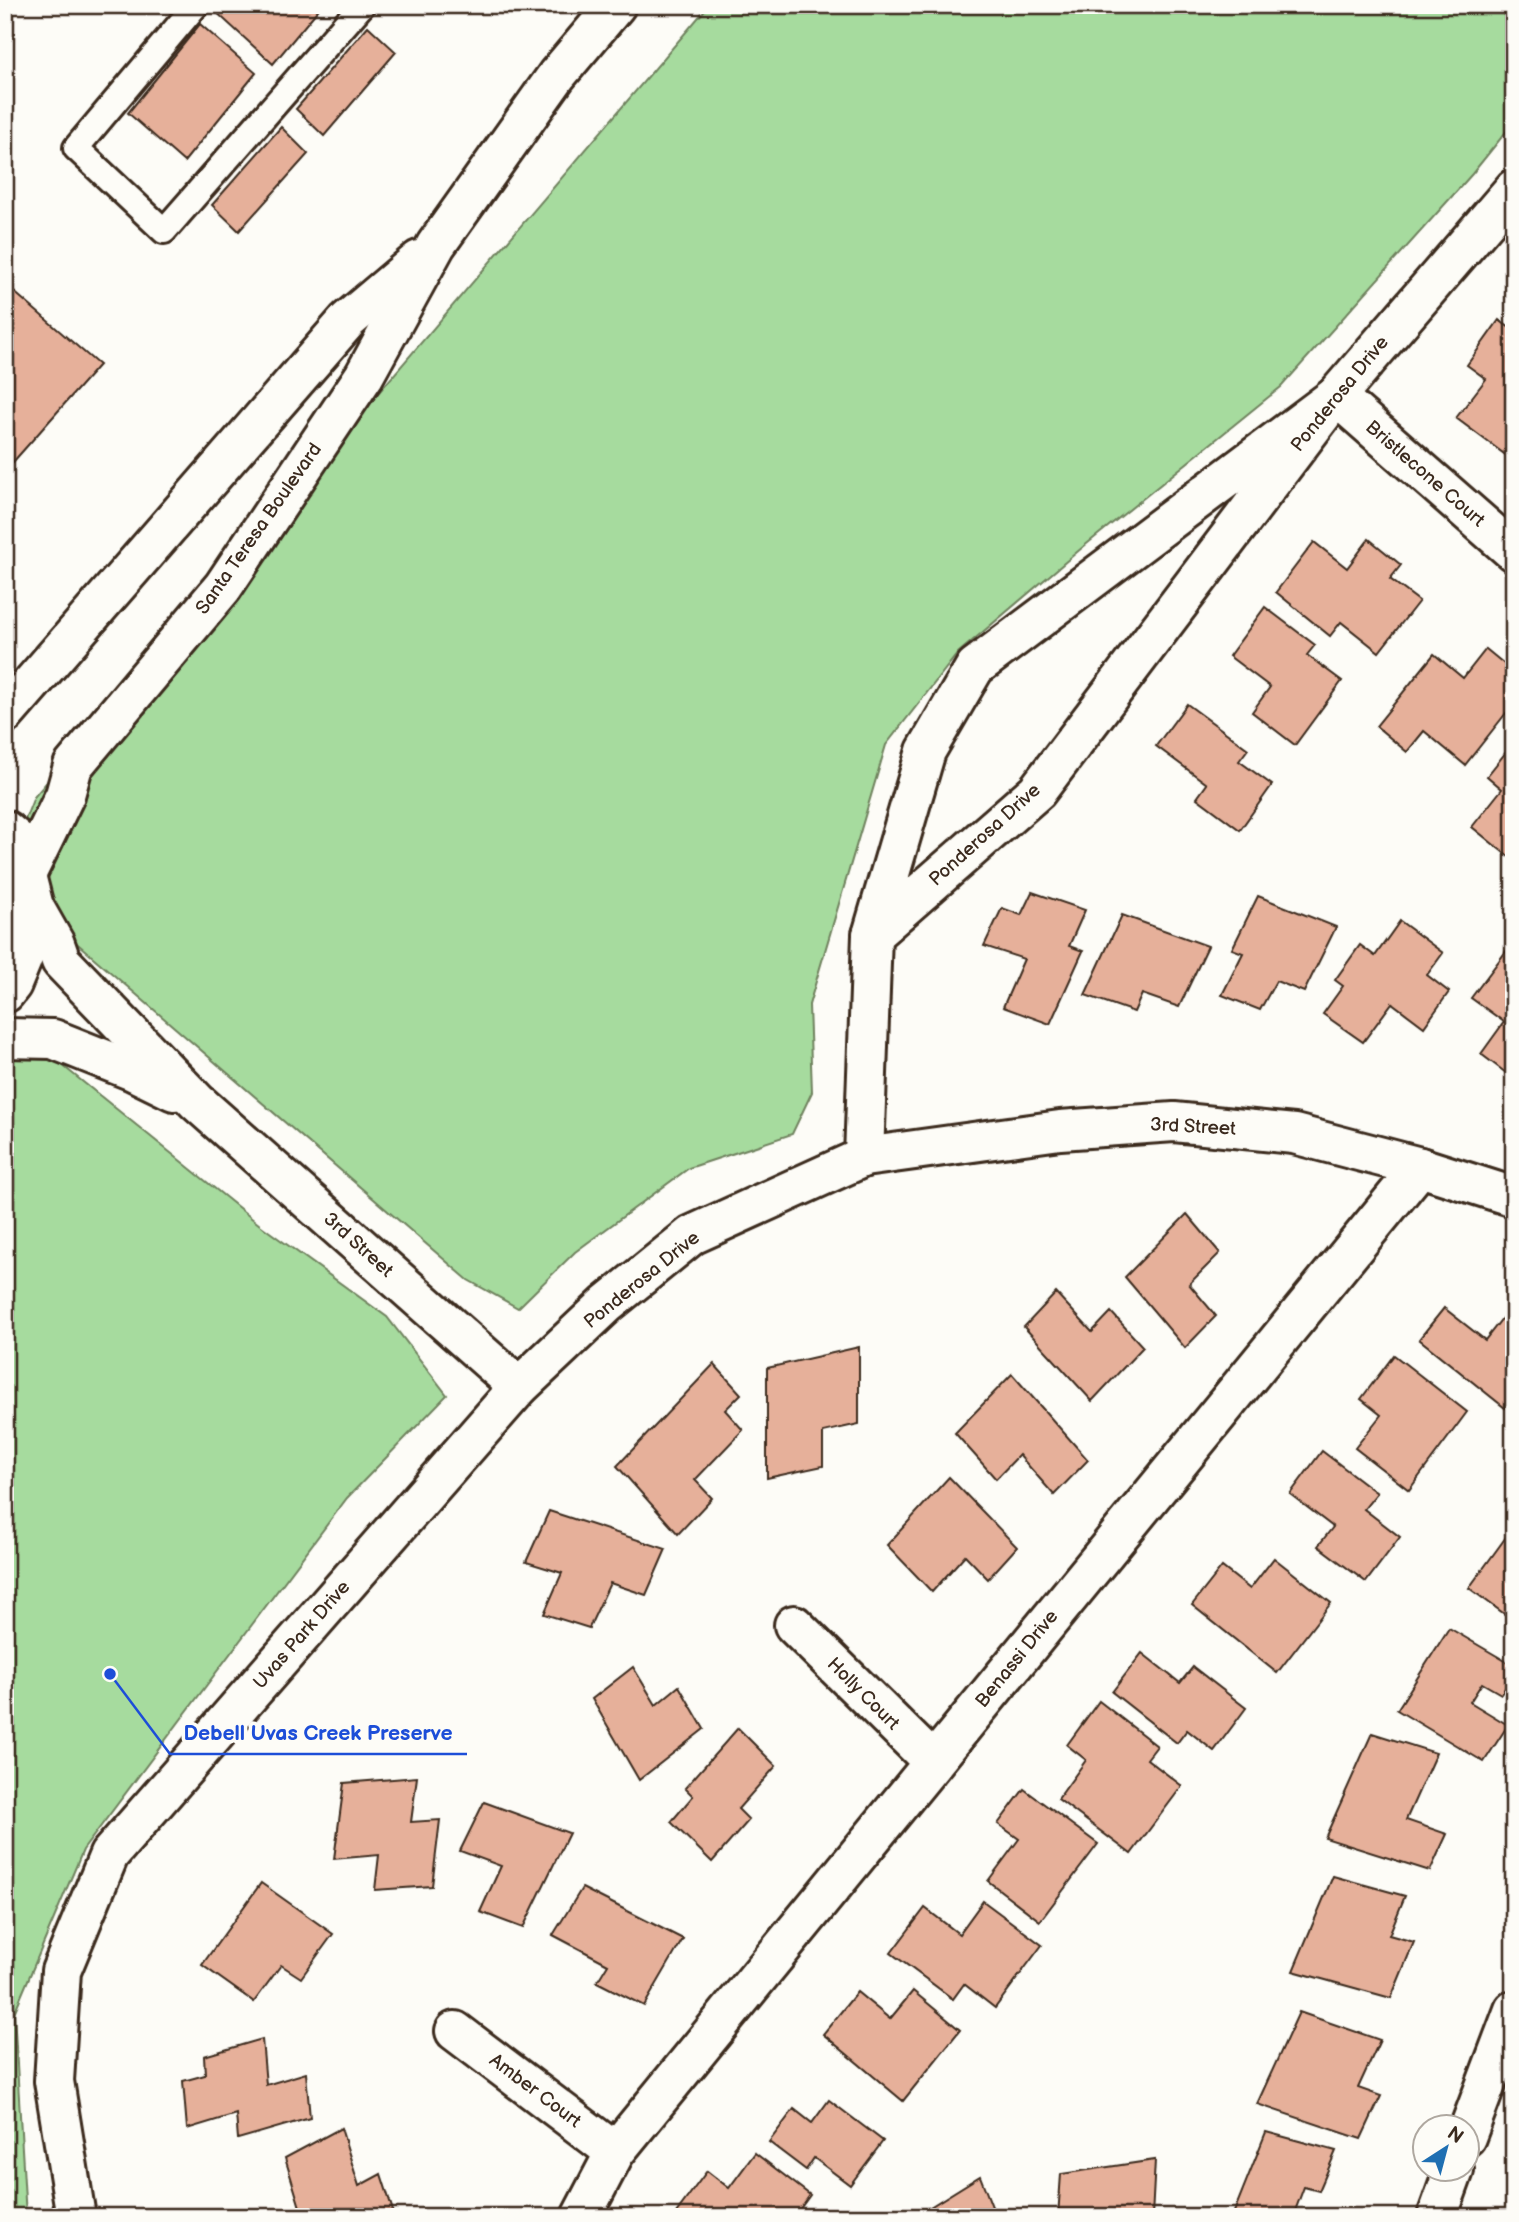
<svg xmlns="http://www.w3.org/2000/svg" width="1519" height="2222" font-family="'Balsamiq Sans',sans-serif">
  <rect width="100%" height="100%" fill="#fdfcf7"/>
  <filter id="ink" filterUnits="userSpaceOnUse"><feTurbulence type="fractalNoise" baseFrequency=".0143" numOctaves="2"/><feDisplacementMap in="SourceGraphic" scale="14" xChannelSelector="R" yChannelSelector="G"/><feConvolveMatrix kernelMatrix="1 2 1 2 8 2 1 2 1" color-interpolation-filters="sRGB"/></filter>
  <g filter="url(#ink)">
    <g fill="#a6db9e" stroke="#70825e" stroke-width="2">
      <path d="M 709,5 L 1514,5 L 1514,122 L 1472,174 L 1281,387 L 1083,547 L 958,653 L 886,745 L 809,1005 L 812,1092 L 792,1134 L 689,1168 L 575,1252 L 518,1308 L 468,1280 L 22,896 L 17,840 L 34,797 Z"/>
      <path d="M 5,1019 L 260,1225 L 387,1317 L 447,1395 L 347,1498 L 83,1850 L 14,2013 L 26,2217 L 5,2217 Z"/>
    </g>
    <g fill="#e6b09a" stroke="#3b2a1e" stroke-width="2">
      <path d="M 220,5 L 322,5 L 273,64 L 215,11 Z"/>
      <path d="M 200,24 L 256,73 L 184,162 L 128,113 Z"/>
      <path d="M 368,26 L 396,52 L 324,136 L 296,109 Z"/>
      <path d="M 281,127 L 308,154 L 239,231 L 212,205 Z"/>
      <path d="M 5,284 L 99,365 L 5,471 Z"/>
      <path d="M 1499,320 L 1514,331 L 1514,455 L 1511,459 L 1456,418 L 1486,379 L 1467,365 Z"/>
      <path d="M 1369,539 L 1401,565 L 1390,579 L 1419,601 L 1379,652 L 1341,622 L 1330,636 L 1276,592 L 1314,542 L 1347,568 Z"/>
      <path d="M 1265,607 L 1315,645 L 1307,655 L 1342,681 L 1295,745 L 1252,712 L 1270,687 L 1229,656 Z"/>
      <path d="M 1486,649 L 1514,672 L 1514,703 L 1465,765 L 1424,731 L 1407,752 L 1376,726 L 1434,654 L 1463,678 Z"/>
      <path d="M 1187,704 L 1248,749 L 1239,761 L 1272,785 L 1240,830 L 1197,798 L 1207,784 L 1156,746 Z"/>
      <path d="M 1514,742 L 1514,861 L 1472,827 L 1502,789 L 1487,776 Z"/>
      <path d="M 1032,892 L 1085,910 L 1069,946 L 1083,951 L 1050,1024 L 1003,1007 L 1024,959 L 984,946 L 1002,908 L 1021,915 Z"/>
      <path d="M 1258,896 L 1336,927 L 1304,992 L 1276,981 L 1260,1010 L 1222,995 L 1243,953 L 1232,949 Z"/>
      <path d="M 1122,915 L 1208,946 L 1179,1007 L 1142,994 L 1134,1012 L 1085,995 Z"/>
      <path d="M 1400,921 L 1443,953 L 1427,975 L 1449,992 L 1424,1027 L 1392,1003 L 1363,1042 L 1323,1014 L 1343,986 L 1335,980 L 1360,945 L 1375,956 Z"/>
      <path d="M 1507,950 L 1514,955 L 1514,1079 L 1481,1054 L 1504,1022 L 1471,998 Z"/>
      <path d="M 1187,1214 L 1220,1253 L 1189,1284 L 1216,1316 L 1185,1348 L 1125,1277 Z"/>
      <path d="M 1056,1293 L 1092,1332 L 1111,1312 L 1143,1347 L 1092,1401 L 1024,1327 Z"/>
      <path d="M 1514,1303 L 1514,1396 L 1505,1408 L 1419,1339 L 1444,1308 L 1485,1340 Z"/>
      <path d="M 859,1347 L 859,1424 L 823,1432 L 823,1466 L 767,1478 L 767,1368 Z"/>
      <path d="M 1394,1355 L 1467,1412 L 1409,1490 L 1355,1448 L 1381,1415 L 1361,1399 Z"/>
      <path d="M 714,1364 L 741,1394 L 725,1410 L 743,1430 L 695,1480 L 712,1498 L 678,1534 L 617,1466 Z"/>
      <path d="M 1012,1374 L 1088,1460 L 1054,1495 L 1019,1455 L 996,1479 L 955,1433 Z"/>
      <path d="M 1322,1451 L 1377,1493 L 1364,1509 L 1400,1537 L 1366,1582 L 1318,1546 L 1333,1527 L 1290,1494 Z"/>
      <path d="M 949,1477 L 1017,1547 L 988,1579 L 965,1555 L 932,1592 L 887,1545 Z"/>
      <path d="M 549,1511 L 666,1549 L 646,1595 L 610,1583 L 589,1628 L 544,1614 L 562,1573 L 526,1562 Z"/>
      <path d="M 1514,1526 L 1514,1621 L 1469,1588 Z"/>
      <path d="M 1274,1558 L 1331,1603 L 1277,1673 L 1192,1605 L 1222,1567 L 1250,1589 Z"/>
      <path d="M 1449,1628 L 1514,1666 L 1514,1675 L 1501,1694 L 1482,1683 L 1470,1702 L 1508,1725 L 1484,1762 L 1397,1710 Z"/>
      <path d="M 1142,1653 L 1180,1683 L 1193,1667 L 1246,1708 L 1214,1751 L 1187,1730 L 1177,1743 L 1112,1692 Z"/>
      <path d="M 633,1667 L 656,1705 L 679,1686 L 704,1729 L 639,1780 L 592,1699 Z"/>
      <path d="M 1099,1701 L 1157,1746 L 1147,1759 L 1182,1786 L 1131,1854 L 1058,1799 L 1086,1760 L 1067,1745 Z"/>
      <path d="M 738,1728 L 776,1766 L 738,1809 L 749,1820 L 712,1862 L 671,1822 L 693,1796 L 685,1788 Z"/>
      <path d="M 1372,1733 L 1436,1753 L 1406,1820 L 1447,1834 L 1430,1871 L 1325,1838 Z"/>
      <path d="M 417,1777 L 411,1822 L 440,1820 L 432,1886 L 375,1890 L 379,1855 L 334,1859 L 344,1783 Z"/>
      <path d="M 1024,1789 L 1098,1844 L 1040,1921 L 988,1881 L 1019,1839 L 998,1824 Z"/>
      <path d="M 484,1802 L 569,1833 L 523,1928 L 480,1912 L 501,1866 L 460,1851 Z"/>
      <path d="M 1333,1876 L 1405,1896 L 1389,1935 L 1414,1942 L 1391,1998 L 1293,1971 Z"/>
      <path d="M 261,1883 L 333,1934 L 301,1978 L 281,1965 L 254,2002 L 202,1965 Z"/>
      <path d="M 582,1888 L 683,1939 L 644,2006 L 597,1982 L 608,1964 L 553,1935 Z"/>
      <path d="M 983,1901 L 1042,1945 L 995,2008 L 964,1984 L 953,1999 L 891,1953 L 925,1908 L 959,1934 Z"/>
      <path d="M 913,1991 L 960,2030 L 903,2101 L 823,2034 L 857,1992 L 890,2019 Z"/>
      <path d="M 1299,2012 L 1380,2040 L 1358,2088 L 1381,2096 L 1361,2139 L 1257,2104 Z"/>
      <path d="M 262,2039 L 266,2085 L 306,2073 L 310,2118 L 238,2139 L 236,2114 L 187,2129 L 183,2081 L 205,2075 L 204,2056 Z"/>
      <path d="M 829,2100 L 883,2141 L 850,2185 L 814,2158 L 806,2170 L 769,2142 L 794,2109 L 812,2123 Z"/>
      <path d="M 341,2128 L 359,2186 L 381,2174 L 393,2211 L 382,2217 L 303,2217 L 285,2158 Z"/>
      <path d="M 1266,2132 L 1336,2151 L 1319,2191 L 1304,2187 L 1295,2211 L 1319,2217 L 1232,2217 Z"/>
      <path d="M 755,2153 L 810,2195 L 794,2217 L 681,2217 L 676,2213 L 707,2171 L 729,2188 Z"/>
      <path d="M 1155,2160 L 1152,2217 L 1058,2217 L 1061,2174 Z"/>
      <path d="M 980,2176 L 996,2217 L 914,2217 Z"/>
    </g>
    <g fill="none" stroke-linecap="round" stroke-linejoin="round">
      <g stroke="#3b2a1e" stroke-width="30">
        <path id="lane" d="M 196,5 L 76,148 L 164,231 L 362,5"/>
      </g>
      <g stroke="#3b2a1e" stroke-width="44">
        <g id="street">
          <path d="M 1336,396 L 1514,552"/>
          <path d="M 34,907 L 55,944 L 61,961 L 197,1102 L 519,1387"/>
          <path d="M 872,935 L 1037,791 L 1336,396 L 1514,189"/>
          <path d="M 5,1038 L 53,1039 L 131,1070 L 174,1091"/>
          <path d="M 794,1625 L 933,1762"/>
          <path d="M 455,2031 L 615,2152"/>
          <path d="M 1466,2137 L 1514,2010"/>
          <path d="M 76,2217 L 54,2081 L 61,1971 L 109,1855 L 519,1387 L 607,1304 L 692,1235 L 864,1157 L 872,935 L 926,751 L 975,667 L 1336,396"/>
          <path d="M 581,2217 L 615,2152 L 1420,1167"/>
          <path d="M 1437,2217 L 1454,2170"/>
        </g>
      </g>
      <g stroke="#3b2a1e" stroke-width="44">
        <g id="secondary">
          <path d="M 5,714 L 348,320 L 419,260"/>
          <path d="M 5,830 L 17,840 L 34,907 L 28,945 L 12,984 L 5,993"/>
          <path d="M 26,875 L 65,795 L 73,766 L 223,587 L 364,376 L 436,245 L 557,75 L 616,5"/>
          <path d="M 864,1157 L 1060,1130 L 1174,1122 L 1294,1134 L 1420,1167 L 1514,1197"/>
        </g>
      </g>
      <use href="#lane" stroke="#fdfcf7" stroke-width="24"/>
      <use href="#street" stroke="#fdfcf7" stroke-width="38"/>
      <use href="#secondary" stroke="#fdfcf7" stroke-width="38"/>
    </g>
  </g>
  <g text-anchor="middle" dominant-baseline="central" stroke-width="7" stroke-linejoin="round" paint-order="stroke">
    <g font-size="19" fill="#3b2a1e" stroke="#fdfcf7">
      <text transform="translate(1340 394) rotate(-51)">Ponderosa Drive</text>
      <text transform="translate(1425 474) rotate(41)">Bristlecone Court</text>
      <text transform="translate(259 529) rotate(-55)">Santa Teresa Boulevard</text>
      <text transform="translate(985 835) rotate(-42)">Ponderosa Drive</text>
      <text transform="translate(1193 1127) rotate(3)">3rd Street</text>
      <text transform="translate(358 1245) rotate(42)">3rd Street</text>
      <text transform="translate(642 1280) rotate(-39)">Ponderosa Drive</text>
      <text transform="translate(302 1635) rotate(-49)">Uvas Park Drive</text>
      <text transform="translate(1017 1659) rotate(-51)">Benassi Drive</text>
      <text transform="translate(863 1694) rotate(45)">Holly Court</text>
      <text transform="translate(535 2091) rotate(37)">Amber Court</text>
    </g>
  </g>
  <path fill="none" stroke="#1d4ed8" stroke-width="2.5" d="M110 1674L170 1754H467"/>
  <circle fill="#1d4ed8" stroke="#fdfcf7" stroke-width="2.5" cx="110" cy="1674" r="7"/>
  <g font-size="21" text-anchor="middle" font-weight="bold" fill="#1d4ed8" stroke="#fdfcf7" stroke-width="7" stroke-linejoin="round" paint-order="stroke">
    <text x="318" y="1740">Debell Uvas Creek Preserve</text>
  </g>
  <rect width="1519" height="2222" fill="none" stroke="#fdfcf7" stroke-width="28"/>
  <rect x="14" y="14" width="1491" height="2194" fill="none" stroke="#3b2a1e" stroke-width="2.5" filter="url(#ink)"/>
  <g transform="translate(1446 2148) rotate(36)"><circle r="33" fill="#fdfcf7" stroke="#afa8a0" stroke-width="2"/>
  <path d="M0-5L12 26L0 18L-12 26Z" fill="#1f6fb2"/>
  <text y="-10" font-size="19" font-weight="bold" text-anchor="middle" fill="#3b2a1e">N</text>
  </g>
</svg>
